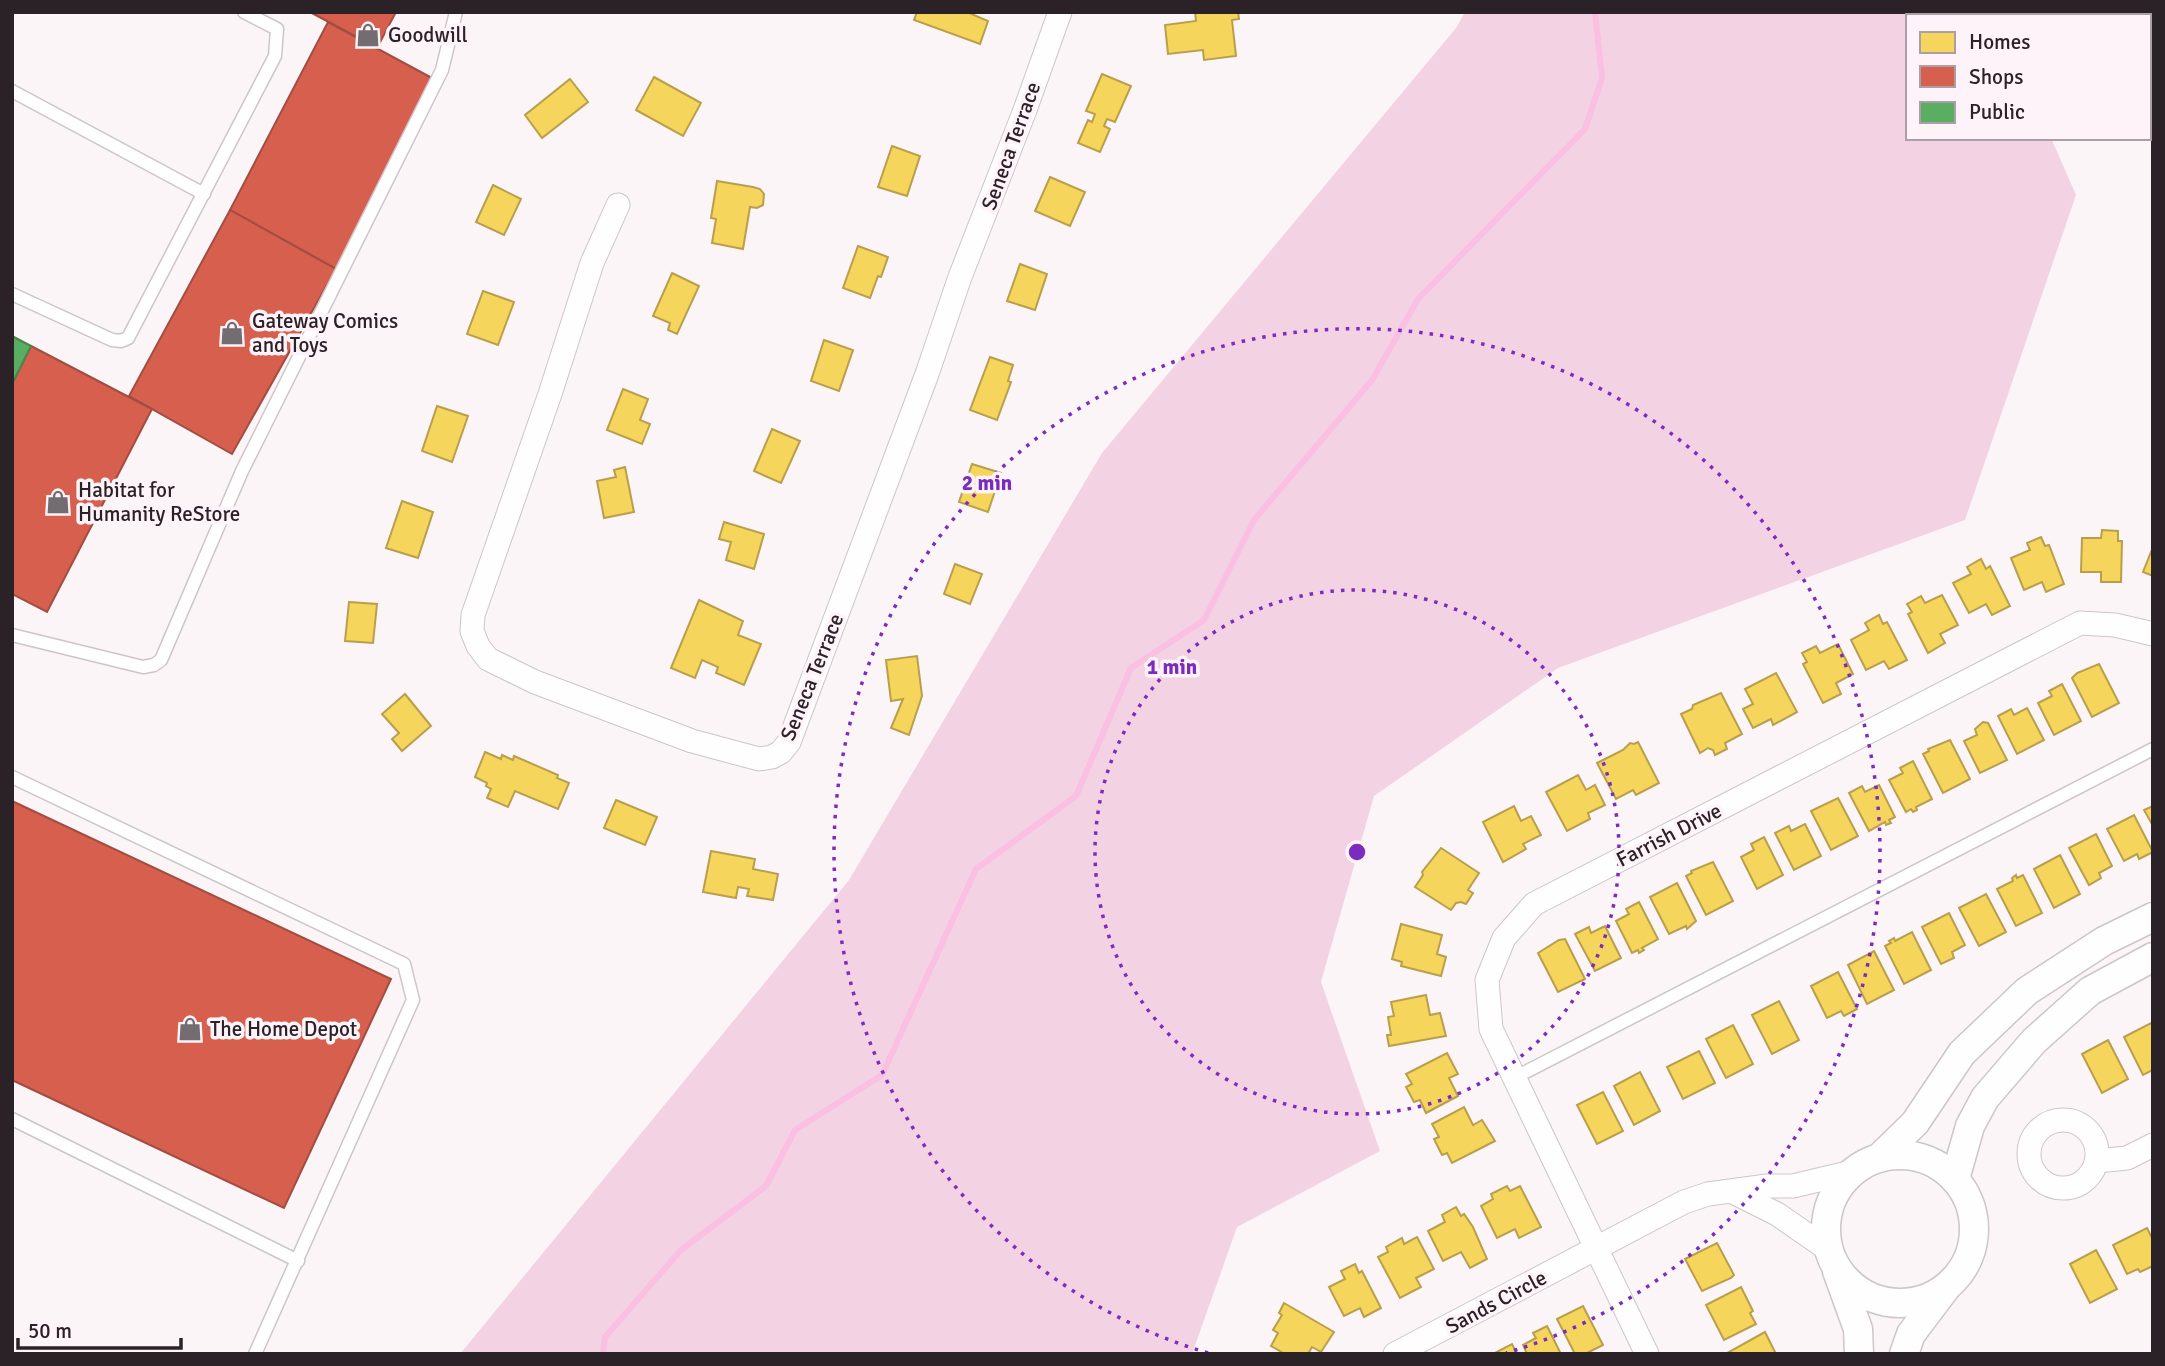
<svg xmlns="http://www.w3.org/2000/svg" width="2165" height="1366" font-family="Signika,sans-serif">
  <rect width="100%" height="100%" fill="#fbf5f8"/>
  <path fill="#f3d2e4" d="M 1465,12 L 1995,12 L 1996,16 L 1908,16 L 1908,138 L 2051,138 L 2076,195 L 1965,520 L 1558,668 L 1374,796 L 1321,982 L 1380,1151 L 1237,1227 L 1192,1354 L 460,1354 L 849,880 L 1102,453 L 1456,28 Z"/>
  <g fill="#f6d55c" stroke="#b99f4c" stroke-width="2">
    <path d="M 917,12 L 967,12 L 988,21 L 980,44 L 914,20 Z"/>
    <path d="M 1195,12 L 1238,12 L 1239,19 L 1232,20 L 1236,56 L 1204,60 L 1203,50 L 1168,54 L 1165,25 L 1196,21 Z"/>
    <path d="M 2132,12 L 2153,12 L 2153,40 L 2149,39 L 2149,16 L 2131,16 Z"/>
    <path d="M 2149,52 L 2153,53 L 2153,87 L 2149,95 Z"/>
    <path d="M 1102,74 L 1131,86 L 1115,122 L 1107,119 L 1104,126 L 1110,129 L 1100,152 L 1078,143 L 1088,120 L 1092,122 L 1095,114 L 1086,111 Z"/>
    <path d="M 654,77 L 701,103 L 683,136 L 636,110 Z"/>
    <path d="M 570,79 L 588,102 L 542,138 L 525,115 Z"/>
    <path d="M 892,146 L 920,156 L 907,196 L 878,187 Z"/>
    <path d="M 1050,177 L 1085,192 L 1070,226 L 1035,211 Z"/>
    <path d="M 717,181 L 753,187 L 760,189 L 764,194 L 763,205 L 757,208 L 750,207 L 743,249 L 712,243 L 716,219 L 711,218 Z"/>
    <path d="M 493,185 L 521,199 L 504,235 L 476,222 Z"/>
    <path d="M 858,246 L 888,257 L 881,277 L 878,276 L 870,298 L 843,288 Z"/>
    <path d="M 1020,264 L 1047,274 L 1035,310 L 1007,301 Z"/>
    <path d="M 672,273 L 699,286 L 677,334 L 668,330 L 670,323 L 653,316 Z"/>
    <path d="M 483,291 L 514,302 L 498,345 L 467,334 Z"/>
    <path d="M 824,340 L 853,350 L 839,391 L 811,381 Z"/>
    <path d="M 990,357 L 1013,365 L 1008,381 L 1011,382 L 997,420 L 970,410 Z"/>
    <path d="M 623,389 L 648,399 L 640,420 L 650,424 L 642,444 L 607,430 Z"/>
    <path d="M 437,406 L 468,416 L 452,462 L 422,451 Z"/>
    <path d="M 772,429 L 800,441 L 781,483 L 754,471 Z"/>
    <path d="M 972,464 L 1001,473 L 988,512 L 959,502 Z"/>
    <path d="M 625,467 L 634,512 L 604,518 L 597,481 L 616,477 L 614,470 Z"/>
    <path d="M 402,501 L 433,512 L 418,558 L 386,548 Z"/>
    <path d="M 724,522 L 764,534 L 754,569 L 726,560 L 731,542 L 719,539 Z"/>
    <path d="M 2102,530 L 2118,531 L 2118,541 L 2122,541 L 2121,582 L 2101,582 L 2101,572 L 2081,572 L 2082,538 L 2101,538 Z"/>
    <path d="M 2041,537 L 2045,546 L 2049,545 L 2064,584 L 2046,592 L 2042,582 L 2024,590 L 2011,558 L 2030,550 L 2027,543 Z"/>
    <path d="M 2153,547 L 2153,576 L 2143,572 Z"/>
    <path d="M 1981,559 L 1986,569 L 1990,566 L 2010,606 L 1992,615 L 1986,604 L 1969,613 L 1953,583 L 1971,574 L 1967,567 Z"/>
    <path d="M 955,564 L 982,574 L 970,604 L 944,594 Z"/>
    <path d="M 1942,595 L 1958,625 L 1940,634 L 1945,643 L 1928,653 L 1908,614 L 1912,612 L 1907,604 L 1921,596 L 1925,603 Z"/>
    <path d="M 699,600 L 743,621 L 738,635 L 761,644 L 744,685 L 716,673 L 718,667 L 702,660 L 695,678 L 671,668 Z"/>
    <path d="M 349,602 L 377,604 L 373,643 L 345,641 Z"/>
    <path d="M 1879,615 L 1883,624 L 1887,622 L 1907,660 L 1889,669 L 1884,661 L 1866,670 L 1851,640 L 1869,630 L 1865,623 Z"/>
    <path d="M 1838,644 L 1853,674 L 1836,683 L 1841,694 L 1823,703 L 1803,664 L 1807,662 L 1802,653 L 1816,646 L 1820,653 Z"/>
    <path d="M 917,656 L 922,696 L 909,735 L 891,728 L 903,699 L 891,701 L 886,660 Z"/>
    <path d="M 2099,664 L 2119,703 L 2092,717 L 2072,678 L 2077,673 Z"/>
    <path d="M 1776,673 L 1797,712 L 1773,725 L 1771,719 L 1753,728 L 1743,709 L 1753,704 L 1745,689 Z"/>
    <path d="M 2062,684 L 2081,721 L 2054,735 L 2038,703 L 2052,696 L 2049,691 Z"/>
    <path d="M 1721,693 L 1742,734 L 1725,743 L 1727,749 L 1715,755 L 1713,750 L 1708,748 L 1700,753 L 1681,714 L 1692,709 L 1693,705 Z"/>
    <path d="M 405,694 L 431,726 L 402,751 L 392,739 L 399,733 L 382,714 Z"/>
    <path d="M 2027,708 L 2044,740 L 2017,754 L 1998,716 L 2011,709 L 2014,715 Z"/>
    <path d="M 1983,722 L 1988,723 L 2007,760 L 1980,773 L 1964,741 L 1977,735 L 1975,729 Z"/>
    <path d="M 1950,740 L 1970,779 L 1943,793 L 1923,754 L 1929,751 L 1928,749 Z"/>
    <path d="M 1638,742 L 1659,783 L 1636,795 L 1633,790 L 1616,799 L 1597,763 L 1623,750 L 1630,743 L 1634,744 Z"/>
    <path d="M 485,752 L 501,759 L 502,755 L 513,760 L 514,756 L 558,775 L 557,778 L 569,783 L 558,809 L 515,791 L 508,807 L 487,798 L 491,789 L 486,786 L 487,783 L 475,777 Z"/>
    <path d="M 1913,761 L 1932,799 L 1916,807 L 1917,810 L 1913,812 L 1911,809 L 1906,812 L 1889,780 L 1903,773 L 1900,768 Z"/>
    <path d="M 1578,775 L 1586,790 L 1595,785 L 1605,805 L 1588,813 L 1590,819 L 1567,831 L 1546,792 Z"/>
    <path d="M 1879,785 L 1895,817 L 1889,820 L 1891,823 L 1886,825 L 1885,822 L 1869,831 L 1849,793 L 1862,786 L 1865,792 Z"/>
    <path d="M 1838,798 L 1858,836 L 1831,850 L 1811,811 Z"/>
    <path d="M 616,800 L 657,817 L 645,845 L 604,828 Z"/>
    <path d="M 1514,806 L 1521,821 L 1531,816 L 1541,835 L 1523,844 L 1526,849 L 1503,862 L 1483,822 Z"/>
    <path d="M 2153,806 L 2153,826 L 2144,810 Z"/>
    <path d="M 2134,815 L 2153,852 L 2139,859 L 2137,854 L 2124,861 L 2107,829 Z"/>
    <path d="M 1805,824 L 1821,856 L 1794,870 L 1775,833 L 1789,826 L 1791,831 Z"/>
    <path d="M 2096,834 L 2112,866 L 2099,873 L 2101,878 L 2089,885 L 2069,848 Z"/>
    <path d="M 1764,837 L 1783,875 L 1757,889 L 1741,857 L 1754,850 L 1751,844 Z"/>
    <path d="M 1441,848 L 1479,873 L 1468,890 L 1473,893 L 1466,904 L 1461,902 L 1456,903 L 1451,910 L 1415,887 L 1423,875 L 1422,872 Z"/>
    <path d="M 711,851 L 755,859 L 753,869 L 778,874 L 773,900 L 747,896 L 749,889 L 738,887 L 736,898 L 703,892 Z"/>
    <path d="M 2060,855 L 2080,894 L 2054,908 L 2034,869 Z"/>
    <path d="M 1713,862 L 1733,901 L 1706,915 L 1686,876 L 1692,873 L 1691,871 Z"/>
    <path d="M 2016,875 L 2017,878 L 2023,875 L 2042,913 L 2016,926 L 1997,889 L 2013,881 L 2012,878 Z"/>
    <path d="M 1677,883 L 1696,921 L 1687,929 L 1686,926 L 1669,934 L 1650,897 Z"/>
    <path d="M 1986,894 L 2006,932 L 1979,946 L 1959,908 Z"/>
    <path d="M 1639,902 L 1658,939 L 1642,948 L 1644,950 L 1639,953 L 1638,950 L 1632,953 L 1616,921 L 1629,914 L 1626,909 Z"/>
    <path d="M 1949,913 L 1965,945 L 1952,952 L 1954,958 L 1941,964 L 1922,927 Z"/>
    <path d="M 1401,924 L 1442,935 L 1437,954 L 1446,957 L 1441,976 L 1401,966 L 1402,962 L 1392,959 Z"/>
    <path d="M 1605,926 L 1621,958 L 1595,971 L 1575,934 L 1589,927 L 1591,933 Z"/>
    <path d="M 1912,932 L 1931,970 L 1904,984 L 1885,946 L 1891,943 L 1889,941 L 1894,938 L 1895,941 Z"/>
    <path d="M 1565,939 L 1585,979 L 1558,992 L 1538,953 L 1559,940 Z"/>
    <path d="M 1874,951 L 1894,990 L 1867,1004 L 1848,965 Z"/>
    <path d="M 1838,972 L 1857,1009 L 1844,1016 L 1841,1011 L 1827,1018 L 1811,986 Z"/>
    <path d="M 1426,995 L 1430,1015 L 1440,1013 L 1446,1036 L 1389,1046 L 1387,1035 L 1391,1035 L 1388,1017 L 1394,1016 L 1391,1002 Z"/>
    <path d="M 1779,1001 L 1799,1040 L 1772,1054 L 1752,1015 Z"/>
    <path d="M 2151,1023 L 2153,1027 L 2153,1070 L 2143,1075 L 2124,1037 Z"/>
    <path d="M 1733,1025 L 1753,1064 L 1726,1078 L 1706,1039 Z"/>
    <path d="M 2108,1040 L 2128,1079 L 2102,1093 L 2082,1054 Z"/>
    <path d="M 1699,1051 L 1715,1083 L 1683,1099 L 1667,1067 Z"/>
    <path d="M 1447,1053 L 1458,1074 L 1449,1078 L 1458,1096 L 1426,1113 L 1420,1100 L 1414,1102 L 1406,1087 L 1412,1084 L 1406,1074 Z"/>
    <path d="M 1640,1072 L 1660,1111 L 1634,1125 L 1614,1086 Z"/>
    <path d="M 1603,1092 L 1623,1131 L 1597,1144 L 1577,1105 Z"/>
    <path d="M 1464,1107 L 1473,1125 L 1482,1120 L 1495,1141 L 1452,1163 L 1447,1153 L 1442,1155 L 1434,1139 L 1439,1137 L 1432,1124 Z"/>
    <path d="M 1507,1186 L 1510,1191 L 1520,1186 L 1541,1227 L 1519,1238 L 1515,1229 L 1497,1238 L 1481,1206 L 1493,1199 L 1491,1194 Z"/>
    <path d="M 1456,1207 L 1461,1216 L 1464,1214 L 1473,1227 L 1487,1259 L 1470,1268 L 1461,1252 L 1443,1261 L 1428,1231 L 1445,1222 L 1442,1215 Z"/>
    <path d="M 2147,1228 L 2153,1240 L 2153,1266 L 2140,1272 L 2138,1269 L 2127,1274 L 2113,1245 Z"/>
    <path d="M 1417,1237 L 1434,1269 L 1416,1278 L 1421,1287 L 1400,1298 L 1378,1257 L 1388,1252 L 1386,1247 L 1402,1238 L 1404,1244 Z"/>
    <path d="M 1717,1243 L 1734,1275 L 1731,1278 L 1702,1291 L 1685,1259 Z"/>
    <path d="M 2096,1250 L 2117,1289 L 2090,1303 L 2070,1264 Z"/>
    <path d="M 1355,1264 L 1359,1273 L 1362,1271 L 1381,1308 L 1364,1317 L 1360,1308 L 1344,1316 L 1329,1287 L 1345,1279 L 1341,1271 Z"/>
    <path d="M 1741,1287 L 1753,1311 L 1750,1313 L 1756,1324 L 1724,1340 L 1706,1305 Z"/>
    <path d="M 1284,1303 L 1334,1332 L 1321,1352 L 1312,1347 L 1308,1354 L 1285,1354 L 1271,1346 L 1278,1333 L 1273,1330 L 1282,1315 L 1279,1313 Z"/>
    <path d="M 1583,1306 L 1603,1345 L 1585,1354 L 1575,1354 L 1557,1319 Z"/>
    <path d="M 1547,1326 L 1561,1354 L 1527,1354 L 1523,1345 L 1536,1338 L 1533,1333 Z"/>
    <path d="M 1765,1332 L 1776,1354 L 1727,1354 L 1727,1353 Z"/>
    <path d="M 1512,1344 L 1517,1354 L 1493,1354 Z"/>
  </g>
  <g fill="#d6604d" stroke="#a24d42" stroke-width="2">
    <path d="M 310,12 L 396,12 L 377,48 Z"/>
    <path d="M 328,22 L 432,78 L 336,269 L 230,210 Z"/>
    <path d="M 230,210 L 336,269 L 232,454 L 129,396 Z"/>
    <path d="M 31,346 L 152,409 L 47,612 L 12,594 L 12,384 Z"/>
    <path d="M 12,801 L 391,979 L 284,1208 L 12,1080 Z"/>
  </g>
  <path fill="#5aae61" stroke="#4c8450" stroke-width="2" d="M 12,336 L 31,346 L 12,384 Z"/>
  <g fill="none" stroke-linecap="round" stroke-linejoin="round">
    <path stroke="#fabfe1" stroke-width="6" d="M 603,1354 L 605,1337 L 681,1250 L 766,1186 L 795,1130 L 882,1075 L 976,869 L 1076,796 L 1131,668 L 1204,620 L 1254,520 L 1372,380 L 1418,299 L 1585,129 L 1602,78 L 1595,12"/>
    <g stroke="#cdc6c9" stroke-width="15">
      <g id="service">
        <path d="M 12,91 L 204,194"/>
        <path d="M 12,294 L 112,340 L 121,341 L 128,338 L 275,56 L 277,29 L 244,12"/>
        <path d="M 12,635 L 143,667 L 154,665 L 161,660 L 242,471 L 442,70 L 456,12"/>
        <path d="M 12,777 L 404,964 L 413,1000 L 255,1354"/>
        <path d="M 1514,1078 L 2153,749"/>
        <path d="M 12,1119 L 298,1261"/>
      </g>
    </g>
    <g stroke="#cdc6c9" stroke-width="25">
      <g id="minor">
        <path d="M 618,205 L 592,263 L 550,394 L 473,615 L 472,631 L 478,646 L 488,659 L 535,682 L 692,741 L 759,759 L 772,757 L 781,752 L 789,742 L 927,374 L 960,277 L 1025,110 L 1060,12"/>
        <circle cx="2063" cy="1154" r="34"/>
        <path d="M 2097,1161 L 2127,1158 L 2153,1145"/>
        <path d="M 1733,1192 L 1777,1214 L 1829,1250"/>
        <path d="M 1395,1354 L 1684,1202 L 1708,1194 L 1767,1186 L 1793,1186 L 1852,1172"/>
        <path d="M 1647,1354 L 1491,1029 L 1487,980 L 1504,938 L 1534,904 L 2080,623 L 2115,625 L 2153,634"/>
      </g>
    </g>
    <g stroke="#cdc6c9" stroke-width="31">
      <g id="tertiary">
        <circle cx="1900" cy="1229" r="74"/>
        <path d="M 1879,1158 L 1915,1123 L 1962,1053 L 2027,991 L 2104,941 L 2153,917"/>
        <path d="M 1955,1179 L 1970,1126 L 1985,1098 L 2034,1041 L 2090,991 L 2153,957"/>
        <path d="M 1837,1271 L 1858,1329 L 1859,1354"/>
        <path d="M 1904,1354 L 1911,1334 L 1945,1289"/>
      </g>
    </g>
    <use href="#service" stroke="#fefefe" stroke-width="12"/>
    <use href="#minor" stroke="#fefefe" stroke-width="23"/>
    <use href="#tertiary" stroke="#fefefe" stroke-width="28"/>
  </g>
  <g fill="none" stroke="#7b2cbf" stroke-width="3.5" stroke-dasharray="3.5 7">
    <circle cx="1357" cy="852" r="262"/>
    <path d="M1208 1353A523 523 0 1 1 1506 1353"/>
  </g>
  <defs>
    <g id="shop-bare" transform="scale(1.89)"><path d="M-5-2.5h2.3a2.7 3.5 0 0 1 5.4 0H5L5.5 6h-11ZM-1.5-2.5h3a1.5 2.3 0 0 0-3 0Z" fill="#736c70" stroke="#fdf3f8" stroke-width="2.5" paint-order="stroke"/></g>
  </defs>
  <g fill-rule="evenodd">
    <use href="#shop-bare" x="368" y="35"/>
    <use href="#shop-bare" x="232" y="333"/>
    <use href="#shop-bare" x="58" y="502"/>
    <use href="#shop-bare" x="190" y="1029"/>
  </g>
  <g text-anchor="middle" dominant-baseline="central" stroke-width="7" stroke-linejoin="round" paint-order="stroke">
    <g font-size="21" fill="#2a2227" stroke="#fdf3f8" text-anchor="start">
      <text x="388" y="35">Goodwill</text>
      <text x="252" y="321">Gateway Comics<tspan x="252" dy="24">and Toys</tspan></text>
      <text x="78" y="490">Habitat for<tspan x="78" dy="24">Humanity ReStore</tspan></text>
      <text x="210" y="1029">The Home Depot</text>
    </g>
    <g font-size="21" fill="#2a2227" stroke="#fdf3f8">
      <text transform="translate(1011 146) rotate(-70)">Seneca Terrace</text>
      <text transform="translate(812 677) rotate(-68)">Seneca Terrace</text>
      <text transform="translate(1669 835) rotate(-27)">Farrish Drive</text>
      <text transform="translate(1496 1302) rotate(-28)">Sands Circle</text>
    </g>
  </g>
  <circle cx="1357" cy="852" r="10" fill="#7b2cbf" stroke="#fdf3f8" stroke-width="3.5"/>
  <g font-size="21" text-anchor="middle" font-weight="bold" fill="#7b2cbf" stroke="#fdf3f8" stroke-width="7" stroke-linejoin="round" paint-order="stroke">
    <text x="987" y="490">2 min</text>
    <text x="1172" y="674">1 min</text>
  </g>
  <rect width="2165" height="1366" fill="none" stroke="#2a2227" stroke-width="28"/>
  <rect x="1906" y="14" width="245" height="126" fill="#fdf3f8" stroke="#a99fa4" stroke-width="2"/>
  <rect x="1920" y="32" width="35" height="21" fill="#f6d55c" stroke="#a99fa4" stroke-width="2"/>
  <text x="1969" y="49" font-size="21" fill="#2a2227">Homes</text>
  <rect x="1920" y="66" width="35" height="21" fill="#d6604d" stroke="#a99fa4" stroke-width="2"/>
  <text x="1969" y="84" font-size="21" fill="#2a2227">Shops</text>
  <rect x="1920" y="102" width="35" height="21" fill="#5aae61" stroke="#a99fa4" stroke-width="2"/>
  <text x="1969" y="119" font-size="21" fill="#2a2227">Public</text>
  <path d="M18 1338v10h163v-10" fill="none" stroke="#2a2227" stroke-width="3.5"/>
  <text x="28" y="1338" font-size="21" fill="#2a2227" stroke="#fdf3f8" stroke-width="5" paint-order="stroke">50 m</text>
</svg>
